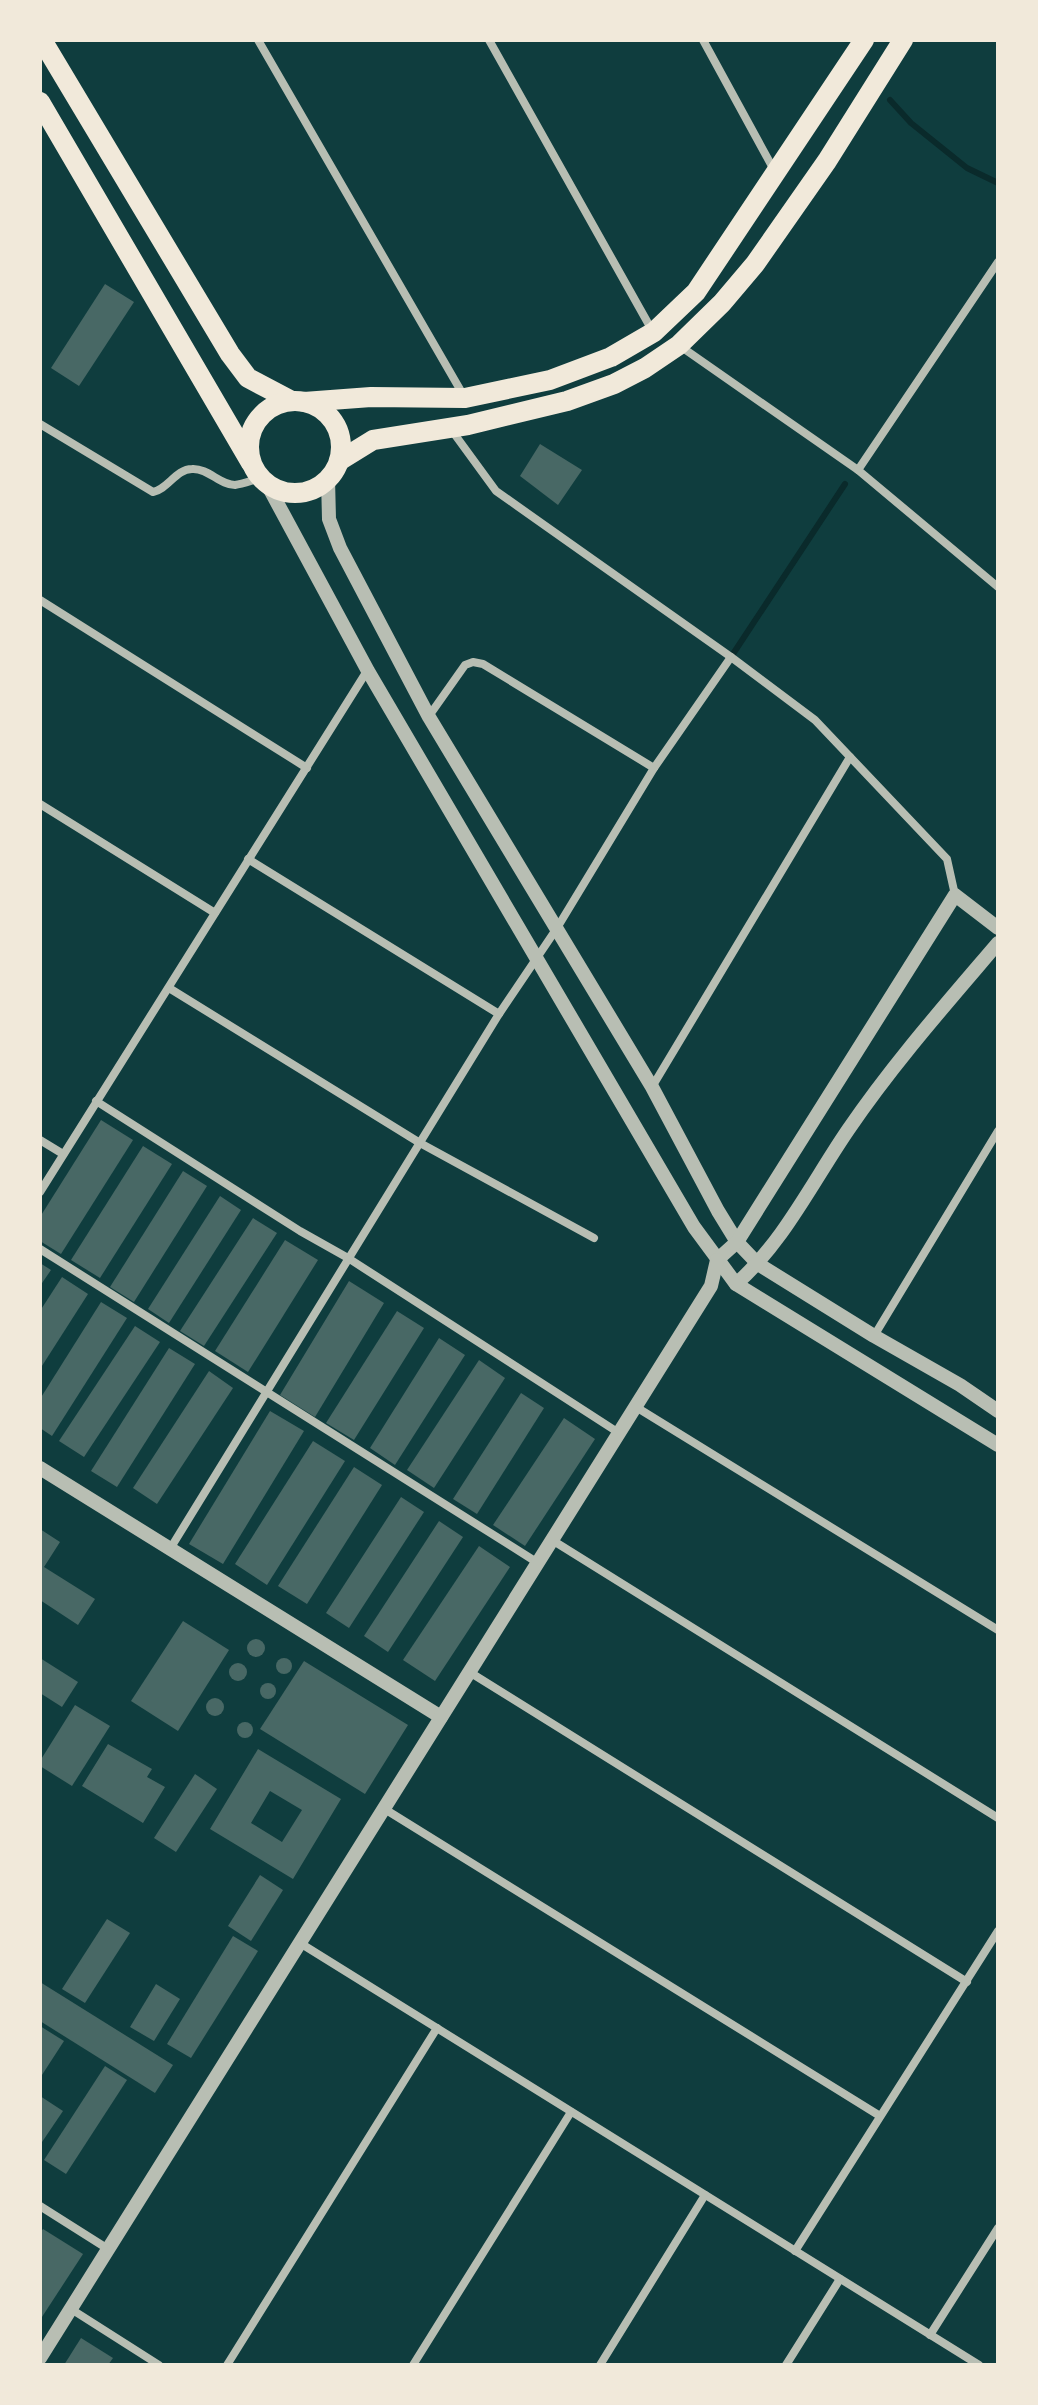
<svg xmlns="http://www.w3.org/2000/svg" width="1038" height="2405" font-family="'IBM Plex Serif',serif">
  <rect width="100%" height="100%" fill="#0f3d3e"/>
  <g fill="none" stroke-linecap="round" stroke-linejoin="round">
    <g stroke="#0a2a2b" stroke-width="6">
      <path d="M 890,100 L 911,123 L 967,168 L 998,183"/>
      <path d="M 731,657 L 845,484"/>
    </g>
  </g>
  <g fill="#486865" fill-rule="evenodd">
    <path d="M 105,284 L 134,302 L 79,386 L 51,368 Z"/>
    <path d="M 540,444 L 582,470 L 558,505 L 520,476 Z"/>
    <path d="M 101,1120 L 133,1140 L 61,1254 L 40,1241 L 40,1217 Z"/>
    <path d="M 143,1146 L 172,1164 L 100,1278 L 71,1260 Z"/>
    <path d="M 183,1171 L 207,1186 L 134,1302 L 110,1287 Z"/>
    <path d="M 220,1196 L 241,1210 L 169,1323 L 148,1309 Z"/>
    <path d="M 253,1218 L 277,1233 L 204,1346 L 180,1331 Z"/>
    <path d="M 285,1240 L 318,1260 L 248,1372 L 215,1351 Z"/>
    <path d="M 40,1263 L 51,1270 L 40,1286 Z"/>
    <path d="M 62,1277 L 88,1294 L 40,1369 L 40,1311 Z"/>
    <path d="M 349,1281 L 384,1303 L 315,1417 L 280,1395 Z"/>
    <path d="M 101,1302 L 127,1318 L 52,1436 L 40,1428 L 40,1399 Z"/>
    <path d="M 397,1311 L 424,1328 L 354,1440 L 326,1423 Z"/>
    <path d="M 135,1326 L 160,1342 L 84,1457 L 59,1441 Z"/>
    <path d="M 439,1338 L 465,1355 L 395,1465 L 370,1448 Z"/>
    <path d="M 169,1348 L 195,1364 L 117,1487 L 91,1471 Z"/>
    <path d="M 479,1360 L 505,1378 L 434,1488 L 407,1470 Z"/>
    <path d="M 209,1371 L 233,1388 L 157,1504 L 133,1488 Z"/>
    <path d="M 521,1393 L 544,1408 L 477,1514 L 453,1499 Z"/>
    <path d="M 270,1411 L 304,1431 L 223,1564 L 189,1544 Z"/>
    <path d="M 564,1418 L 595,1439 L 525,1546 L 493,1525 Z"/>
    <path d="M 313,1441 L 345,1461 L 267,1585 L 235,1564 Z"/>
    <path d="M 354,1467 L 382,1485 L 307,1604 L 278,1586 Z"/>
    <path d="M 401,1497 L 424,1512 L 349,1628 L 326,1613 Z"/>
    <path d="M 439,1521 L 463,1537 L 388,1652 L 364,1636 Z"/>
    <path d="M 40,1529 L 60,1542 L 44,1567 L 95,1599 L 78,1625 L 40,1600 Z"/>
    <path d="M 479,1546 L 510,1567 L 435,1681 L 403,1660 Z"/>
    <path d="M 183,1621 L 229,1650 L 178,1731 L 131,1701 Z"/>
    <circle cx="256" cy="1648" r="9"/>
    <circle cx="284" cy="1666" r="8"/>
    <path d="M 40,1658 L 78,1682 L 62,1707 L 40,1693 Z"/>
    <path d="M 304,1661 L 408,1725 L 365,1794 L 260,1729 Z"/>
    <circle cx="238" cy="1672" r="9"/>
    <circle cx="268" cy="1691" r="8"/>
    <circle cx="215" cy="1707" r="9"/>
    <path d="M 75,1705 L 110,1726 L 72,1786 L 40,1766 L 40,1761 Z"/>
    <circle cx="245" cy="1730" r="8"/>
    <path d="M 108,1744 L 152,1769 L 147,1777 L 165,1787 L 143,1823 L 82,1786 Z"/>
    <path d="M 258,1749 L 341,1799 L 293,1879 L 210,1829 ZM 270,1791 L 302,1810 L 282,1842 L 251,1823 Z"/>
    <path d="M 195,1774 L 217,1789 L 176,1852 L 154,1838 Z"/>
    <path d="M 260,1875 L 283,1890 L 251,1941 L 228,1926 Z"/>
    <path d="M 107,1919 L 130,1933 L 85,2003 L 62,1989 Z"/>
    <path d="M 233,1936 L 258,1951 L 191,2058 L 167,2044 Z"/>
    <path d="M 40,1982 L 173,2065 L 155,2093 L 40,2021 Z"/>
    <path d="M 156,1984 L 180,1999 L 154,2041 L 130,2027 Z"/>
    <path d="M 40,2026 L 64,2041 L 40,2078 Z"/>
    <path d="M 105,2066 L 127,2080 L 66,2174 L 44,2160 Z"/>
    <path d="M 40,2096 L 63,2111 L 40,2145 Z"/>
    <path d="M 43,2229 L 83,2254 L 40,2320 L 40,2233 Z"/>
    <path d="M 81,2338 L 113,2358 L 108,2365 L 64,2365 Z"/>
  </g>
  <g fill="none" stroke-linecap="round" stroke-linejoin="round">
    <g stroke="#b8beb3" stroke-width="8">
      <path d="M 258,40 L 465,398"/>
      <path d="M 489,40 L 653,332"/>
      <path d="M 703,40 L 774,170"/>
      <path d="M 680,346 L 858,470 L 998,587"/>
      <path d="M 40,424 L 153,492 C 168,489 176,469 192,469 C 208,468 220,485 235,485 C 243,484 253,480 261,478"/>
      <path d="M 450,428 L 496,491 L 731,657 L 815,720 L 947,859 L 955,895"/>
      <path d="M 858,470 L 998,262"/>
      <path d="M 40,600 L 307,768"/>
      <path d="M 429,716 L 465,665 L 473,662 L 483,664 L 654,768"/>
      <path d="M 40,804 L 215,913"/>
      <path d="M 248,859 L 499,1014"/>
      <path d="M 169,988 L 420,1143 L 594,1238"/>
      <path d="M 652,1087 L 850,757"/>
      <path d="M 96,1101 L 300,1231 L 348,1258 L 619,1433"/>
      <path d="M 40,1140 L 63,1154"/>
      <path d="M 40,1192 L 367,671"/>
      <path d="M 40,1249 L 538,1563"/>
      <path d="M 874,1336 L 998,1131"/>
      <path d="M 636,1407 L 998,1630"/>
      <path d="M 552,1540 L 998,1818"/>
      <path d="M 170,1549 L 499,1014 L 557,928 L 654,768 L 731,657"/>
      <path d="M 471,1673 L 967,1982"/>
      <path d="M 383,1808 L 880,2116"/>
      <path d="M 300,1943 L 979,2365"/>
      <path d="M 40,2206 L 108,2249"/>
      <path d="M 795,2251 L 998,1931"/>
      <path d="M 71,2309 L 159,2365"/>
      <path d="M 930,2335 L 998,2228"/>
      <path d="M 227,2365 L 437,2028"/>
      <path d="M 413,2365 L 571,2112"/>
      <path d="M 600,2365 L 705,2195"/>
      <path d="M 786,2365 L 840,2279"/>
    </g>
    <g stroke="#b8beb3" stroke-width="14">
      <path d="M 328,479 L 329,519 L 340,548 L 429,717 L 652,1087 L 718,1211 L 737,1242 L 758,1264 L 874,1336 L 960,1385 L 998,1411"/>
      <path d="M 267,484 L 368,671 L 694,1227 L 736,1284 L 998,1445"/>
      <path d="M 717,1260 L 737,1242 L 955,895 L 998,928"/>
      <path d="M 736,1284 C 783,1243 813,1181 848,1130 C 893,1064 946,1004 998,943"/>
      <path d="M 40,1468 L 441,1717"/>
      <path d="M 40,2358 L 711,1286 L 717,1260"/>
    </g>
    <g stroke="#f1e9da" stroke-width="20">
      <path d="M 42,40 L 230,354 L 248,378 L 292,401"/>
      <path d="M 40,102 L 251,463"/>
      <circle cx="295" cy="447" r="46"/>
      <path d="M 304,402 L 371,397 L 465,398 L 550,380 L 611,357 L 654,332 L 696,292 L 864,40"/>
      <path d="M 339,461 L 373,440 L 468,425 L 567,401 L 614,384 L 645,368 L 679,345 L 722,303 L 755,264 L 827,161 L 903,40"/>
    </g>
  </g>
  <rect width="1038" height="2405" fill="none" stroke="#f1e9da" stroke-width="84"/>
</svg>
